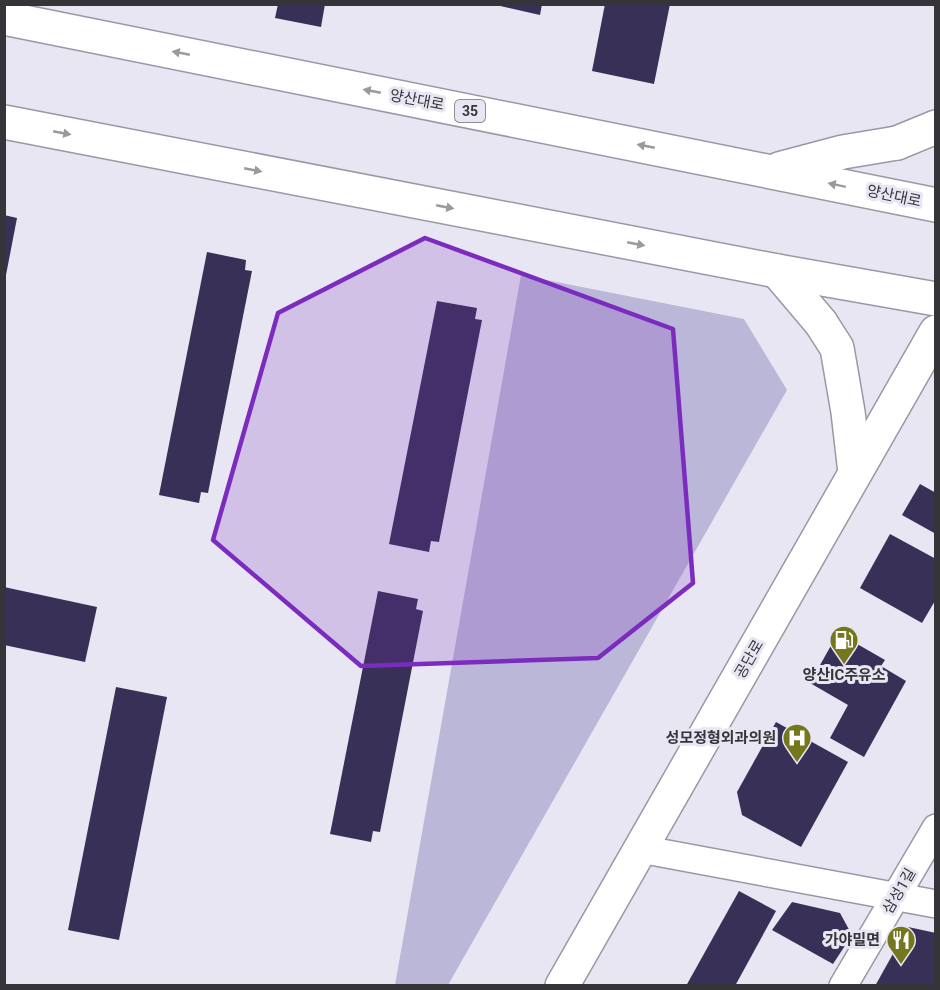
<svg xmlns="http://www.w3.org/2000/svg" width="940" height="990" font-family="Roboto,'Noto Sans KR',sans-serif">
  <rect width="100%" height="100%" fill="#e7e6f2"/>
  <path fill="#bbb7d8" d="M 521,275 L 744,319 L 787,390 L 448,985 L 395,985 Z"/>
  <g fill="#383057">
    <path d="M 278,4 L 325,4 L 321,27 L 275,18 Z"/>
    <path d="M 492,4 L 542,4 L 540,15 Z"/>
    <path d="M 605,4 L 670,4 L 654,84 L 592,71 Z"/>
    <path d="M 4,215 L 17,218 L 6,275 L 4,275 Z"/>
    <path d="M 207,252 L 246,260 L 245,270 L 252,271 L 208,493 L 201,492 L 199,503 L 159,495 Z"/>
    <path d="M 437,301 L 477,308 L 475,319 L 482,320 L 439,542 L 431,541 L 429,552 L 389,544 Z"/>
    <path d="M 920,484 L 936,493 L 936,534 L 902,515 Z"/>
    <path d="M 890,534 L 936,559 L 936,599 L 922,623 L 860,588 Z"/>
    <path d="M 4,587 L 97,607 L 85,662 L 4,645 Z"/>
    <path d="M 378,591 L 418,599 L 416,609 L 423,611 L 380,832 L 373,831 L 371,842 L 330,834 Z"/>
    <path d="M 838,633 L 885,660 L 881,666 L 906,681 L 864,757 L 830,738 L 848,705 L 810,683 Z"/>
    <path d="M 116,687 L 167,697 L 119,940 L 68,930 Z"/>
    <path d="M 776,722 L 848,762 L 801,847 L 742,815 L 737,792 Z"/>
    <path d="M 739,891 L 776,911 L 735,986 L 686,986 Z"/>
    <path d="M 792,902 L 840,913 L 852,935 L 833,964 L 772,930 Z"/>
    <path d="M 908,927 L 936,933 L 936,986 L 875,986 Z"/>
  </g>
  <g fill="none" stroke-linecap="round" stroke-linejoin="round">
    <g stroke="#9998a4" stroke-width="30">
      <g id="street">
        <path d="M 640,849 L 936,904"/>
        <path d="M 843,986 L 936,828"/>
      </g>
    </g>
    <g stroke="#9998a4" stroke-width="36">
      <g id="secondary">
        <path d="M 897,143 L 936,127"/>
        <path d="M 821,323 L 837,348 L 848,412 L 855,473"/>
        <path d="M 562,986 L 936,332"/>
      </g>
    </g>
    <g stroke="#9998a4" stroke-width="36">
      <g id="primary">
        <path d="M 4,18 L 936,205"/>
        <path d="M 4,122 L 777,271 L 936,299"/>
        <path d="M 779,169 L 843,152 L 897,143"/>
        <path d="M 777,271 L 821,323"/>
      </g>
    </g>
    <use href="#street" stroke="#fff" stroke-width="27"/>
    <use href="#secondary" stroke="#fff" stroke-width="33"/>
    <use href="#primary" stroke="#fff" stroke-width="33"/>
  </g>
  <defs><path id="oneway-solid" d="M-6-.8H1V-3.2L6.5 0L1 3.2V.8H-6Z" transform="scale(1.5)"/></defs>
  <g fill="#9a9a9c">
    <use href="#oneway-solid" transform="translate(181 53) rotate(-169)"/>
    <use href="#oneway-solid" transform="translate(372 91) rotate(-169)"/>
    <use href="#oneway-solid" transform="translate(62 133) rotate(11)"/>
    <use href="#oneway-solid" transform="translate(646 146) rotate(-169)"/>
    <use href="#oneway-solid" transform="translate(253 170) rotate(11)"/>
    <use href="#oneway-solid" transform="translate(837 185) rotate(-168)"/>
    <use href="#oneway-solid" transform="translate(445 207) rotate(11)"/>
    <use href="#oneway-solid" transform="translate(636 244) rotate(11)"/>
  </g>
  <path fill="#7b2cbf" fill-opacity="0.2" stroke="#7b2cbf" stroke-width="4.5" stroke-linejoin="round" d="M 425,238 L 673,329 L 693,583 L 598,658 L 361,666 L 213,540 L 278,313 Z"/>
  <defs>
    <g id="fuel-pin" transform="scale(1.5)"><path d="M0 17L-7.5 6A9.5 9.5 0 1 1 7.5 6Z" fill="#75771f" stroke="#e7e6f2"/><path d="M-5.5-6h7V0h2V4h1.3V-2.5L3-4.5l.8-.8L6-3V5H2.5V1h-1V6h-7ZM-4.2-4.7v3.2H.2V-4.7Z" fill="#fff"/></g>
    <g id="hospital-pin" transform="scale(1.5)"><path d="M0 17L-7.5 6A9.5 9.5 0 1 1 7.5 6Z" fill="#75771f" stroke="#e7e6f2"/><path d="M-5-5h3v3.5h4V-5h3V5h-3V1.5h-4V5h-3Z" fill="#fff"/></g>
    <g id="restaurant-pin" transform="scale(1.5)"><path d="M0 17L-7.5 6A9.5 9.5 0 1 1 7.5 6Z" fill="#75771f" stroke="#e7e6f2"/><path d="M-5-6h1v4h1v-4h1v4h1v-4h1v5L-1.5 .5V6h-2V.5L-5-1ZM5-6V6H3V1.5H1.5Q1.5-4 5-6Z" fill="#fff"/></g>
  </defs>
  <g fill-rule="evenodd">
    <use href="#fuel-pin" x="844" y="640"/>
    <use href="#hospital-pin" x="797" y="738"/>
    <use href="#restaurant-pin" x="901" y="940"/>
  </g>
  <g text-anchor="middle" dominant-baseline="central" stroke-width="6" stroke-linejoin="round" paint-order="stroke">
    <rect fill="#e7e6f2" stroke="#6a6a70" stroke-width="1.5" x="455" y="100" width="30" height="22" rx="4.5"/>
    <g font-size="14" font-weight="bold" fill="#353539">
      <text x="470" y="111">35</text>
    </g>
    <g font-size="15" fill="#353539" stroke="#e7e6f2">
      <text transform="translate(417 100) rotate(11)">양산대로</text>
      <text transform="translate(894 196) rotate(12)">양산대로</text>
      <text transform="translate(749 659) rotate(-60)">공단로</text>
      <text transform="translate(899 891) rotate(-60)">삼성1길</text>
    </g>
    <g font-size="15" font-weight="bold" fill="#353539" stroke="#e7e6f2" text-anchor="end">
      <text x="844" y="675" text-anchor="middle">양산IC주유소</text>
      <text x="776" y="738">성모정형외과의원</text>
      <text x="880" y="940">가야밀면</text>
    </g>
  </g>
  <rect width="940" height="990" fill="none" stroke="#353539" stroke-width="12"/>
</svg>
